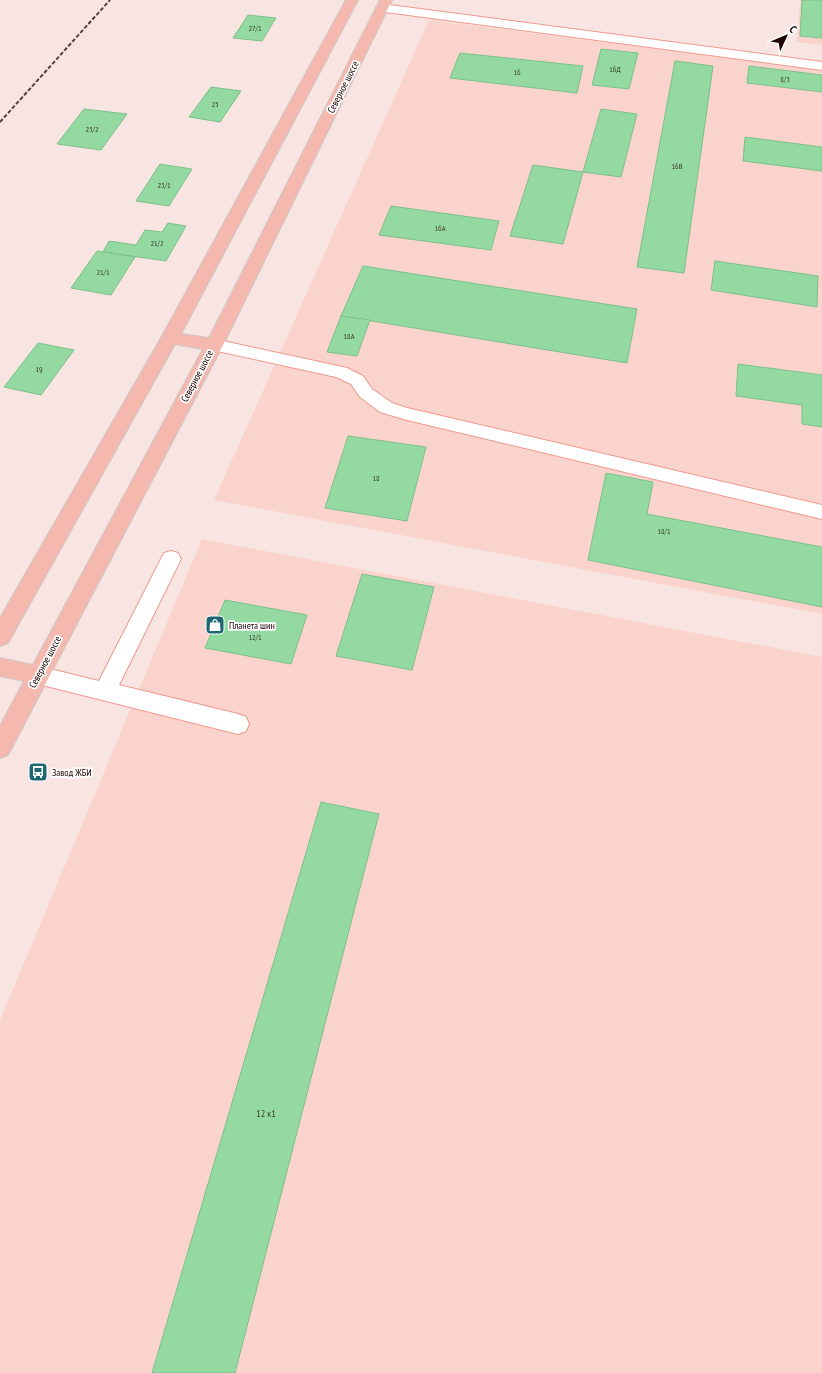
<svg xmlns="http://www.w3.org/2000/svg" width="822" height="1373" font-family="'PT Sans Narrow',sans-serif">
  <rect width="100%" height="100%" fill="#f8e5e2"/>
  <g fill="#fad3cc">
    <path d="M 800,0 L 822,0 L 822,45 L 797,42 Z"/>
    <path d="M 429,20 L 822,70 L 822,614 L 214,500 Z"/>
    <path d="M 202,539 L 822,657 L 822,1373 L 0,1373 L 0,1020 Z"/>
  </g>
  <g fill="#93d9a1" stroke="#7cc08a">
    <path d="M 802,0 L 822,0 L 822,38 L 800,36 Z"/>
    <path d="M 248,15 L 276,18 L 262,41 L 233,38 Z"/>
    <path d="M 601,49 L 638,53 L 629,89 L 592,85 Z"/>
    <path d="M 460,53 L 583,66 L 577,93 L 450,78 Z"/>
    <path d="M 675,61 L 713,66 L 684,273 L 637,267 Z"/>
    <path d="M 749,66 L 822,75 L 822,92 L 747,83 Z"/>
    <path d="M 211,87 L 241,91 L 220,122 L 189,117 Z"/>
    <path d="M 84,109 L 127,114 L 101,150 L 57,144 Z"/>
    <path d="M 601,109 L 637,114 L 621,177 L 583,172 Z"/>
    <path d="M 745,137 L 822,147 L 822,171 L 743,161 Z"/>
    <path d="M 160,164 L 192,169 L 169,206 L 136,201 Z"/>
    <path d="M 533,165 L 583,172 L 563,244 L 510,236 Z"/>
    <path d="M 391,206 L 499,221 L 491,250 L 379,235 Z"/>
    <path d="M 168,223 L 186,226 L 166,261 L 103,252 L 109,241 L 136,245 L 145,230 L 162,232 Z"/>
    <path d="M 97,251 L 135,257 L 111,295 L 71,288 Z"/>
    <path d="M 715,261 L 818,276 L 817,307 L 711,290 Z"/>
    <path d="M 363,266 L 637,309 L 627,363 L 341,316 Z"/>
    <path d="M 341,316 L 370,320 L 357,356 L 327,352 Z"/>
    <path d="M 38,343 L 74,350 L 41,395 L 4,387 Z"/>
    <path d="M 738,364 L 822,375 L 822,427 L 802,424 L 802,405 L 736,396 Z"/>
    <path d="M 348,436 L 426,447 L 407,521 L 325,508 Z"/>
    <path d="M 606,473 L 653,482 L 647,514 L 822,547 L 822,607 L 588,560 Z"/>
    <path d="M 362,574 L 434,587 L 412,670 L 336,656 Z"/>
    <path d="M 225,600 L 307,615 L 291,664 L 205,648 Z"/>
    <path d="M 321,802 L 379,814 L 235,1373 L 152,1373 Z"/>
  </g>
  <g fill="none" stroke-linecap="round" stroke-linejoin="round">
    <g stroke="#ee998c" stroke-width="2">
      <g id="minor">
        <path d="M 382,4 L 822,62 L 822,70 L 378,11 L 376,8 L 378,5 Z"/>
        <path d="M 214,339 L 347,368 L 363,376 L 372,389 L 392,403 L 407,408 L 822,505 L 822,519 L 407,420 L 380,412 L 360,397 L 351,384 L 336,377 L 208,349 L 205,345 L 208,341 Z"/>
        <path d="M 171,551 L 178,553 L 181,559 L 119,685 L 238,714 L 246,717 L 249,724 L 246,731 L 238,734 L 30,682 L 27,675 L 30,668 L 38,666 L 99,681 L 164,553 Z"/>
      </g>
    </g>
    <g stroke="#cec8c7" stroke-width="2">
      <path id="major" d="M 346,0 L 358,0 L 181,334 L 209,338 L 380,0 L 392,0 L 223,345 L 8,755 L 0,758 L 0,726 L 24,681 L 0,676 L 0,658 L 33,665 L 203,349 L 175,344 L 8,643 L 0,646 L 0,618 L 161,338 Z"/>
    </g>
    <use href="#minor" fill="#fff" fill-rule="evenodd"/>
    <use href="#major" fill="#f4b8ae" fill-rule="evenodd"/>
    <path stroke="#583f3d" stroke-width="2" stroke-dasharray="4 2" stroke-linecap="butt" d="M 0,122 L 110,0"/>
  </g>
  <defs>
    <g id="shop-square" transform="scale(1)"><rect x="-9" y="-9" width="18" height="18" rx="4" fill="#1d6772" stroke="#fff"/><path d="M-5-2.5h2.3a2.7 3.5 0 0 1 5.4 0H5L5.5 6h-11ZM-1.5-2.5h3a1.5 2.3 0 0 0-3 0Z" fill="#fff"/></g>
    <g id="bus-square" transform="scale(1)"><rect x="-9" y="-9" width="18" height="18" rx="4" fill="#1d6772" stroke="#fff"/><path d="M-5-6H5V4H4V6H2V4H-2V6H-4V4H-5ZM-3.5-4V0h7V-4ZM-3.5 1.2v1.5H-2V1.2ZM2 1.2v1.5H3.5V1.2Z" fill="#fff"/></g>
  </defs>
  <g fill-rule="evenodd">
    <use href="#shop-square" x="215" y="625"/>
    <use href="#bus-square" x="38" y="772"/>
  </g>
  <g text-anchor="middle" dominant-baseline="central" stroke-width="3.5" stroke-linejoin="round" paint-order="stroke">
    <g font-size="8" fill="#3b382a">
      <text x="255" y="28">27/1</text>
      <text x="615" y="69">16Д</text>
      <text x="517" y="72">16</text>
      <text x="785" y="79">8/3</text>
      <text x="215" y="104">25</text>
      <text x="92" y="129">23/2</text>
      <text x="677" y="166">16В</text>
      <text x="164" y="185">23/1</text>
      <text x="440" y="228">16А</text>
      <text x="157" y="243">21/2</text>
      <text x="103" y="272">21/1</text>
      <text x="349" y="336">18А</text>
      <text x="39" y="369">19</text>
      <text x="376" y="478">18</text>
      <text x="664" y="531">18/1</text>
      <text x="255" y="637">12/1</text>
    </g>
    <g font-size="10" fill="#1e0302" stroke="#fff">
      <text transform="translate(343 87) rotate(-63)">Северное шоссе</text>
      <text transform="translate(197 376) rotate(-62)">Северное шоссе</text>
      <text transform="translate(45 662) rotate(-62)">Северное шоссе</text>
    </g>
    <g font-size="10" fill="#1e0302" stroke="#fff" text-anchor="start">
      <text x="229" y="625">Планета шин</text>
      <text x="52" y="772">Завод ЖБИ</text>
    </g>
    <g font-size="10" fill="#3b382a">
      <text x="266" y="1113">12 к1</text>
    </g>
  </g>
  <g transform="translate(786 36) rotate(46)" stroke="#ffffff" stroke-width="3" paint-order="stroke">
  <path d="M0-3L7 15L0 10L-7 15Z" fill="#1e0302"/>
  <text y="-6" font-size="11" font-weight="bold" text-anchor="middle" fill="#1e0302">С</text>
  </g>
</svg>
